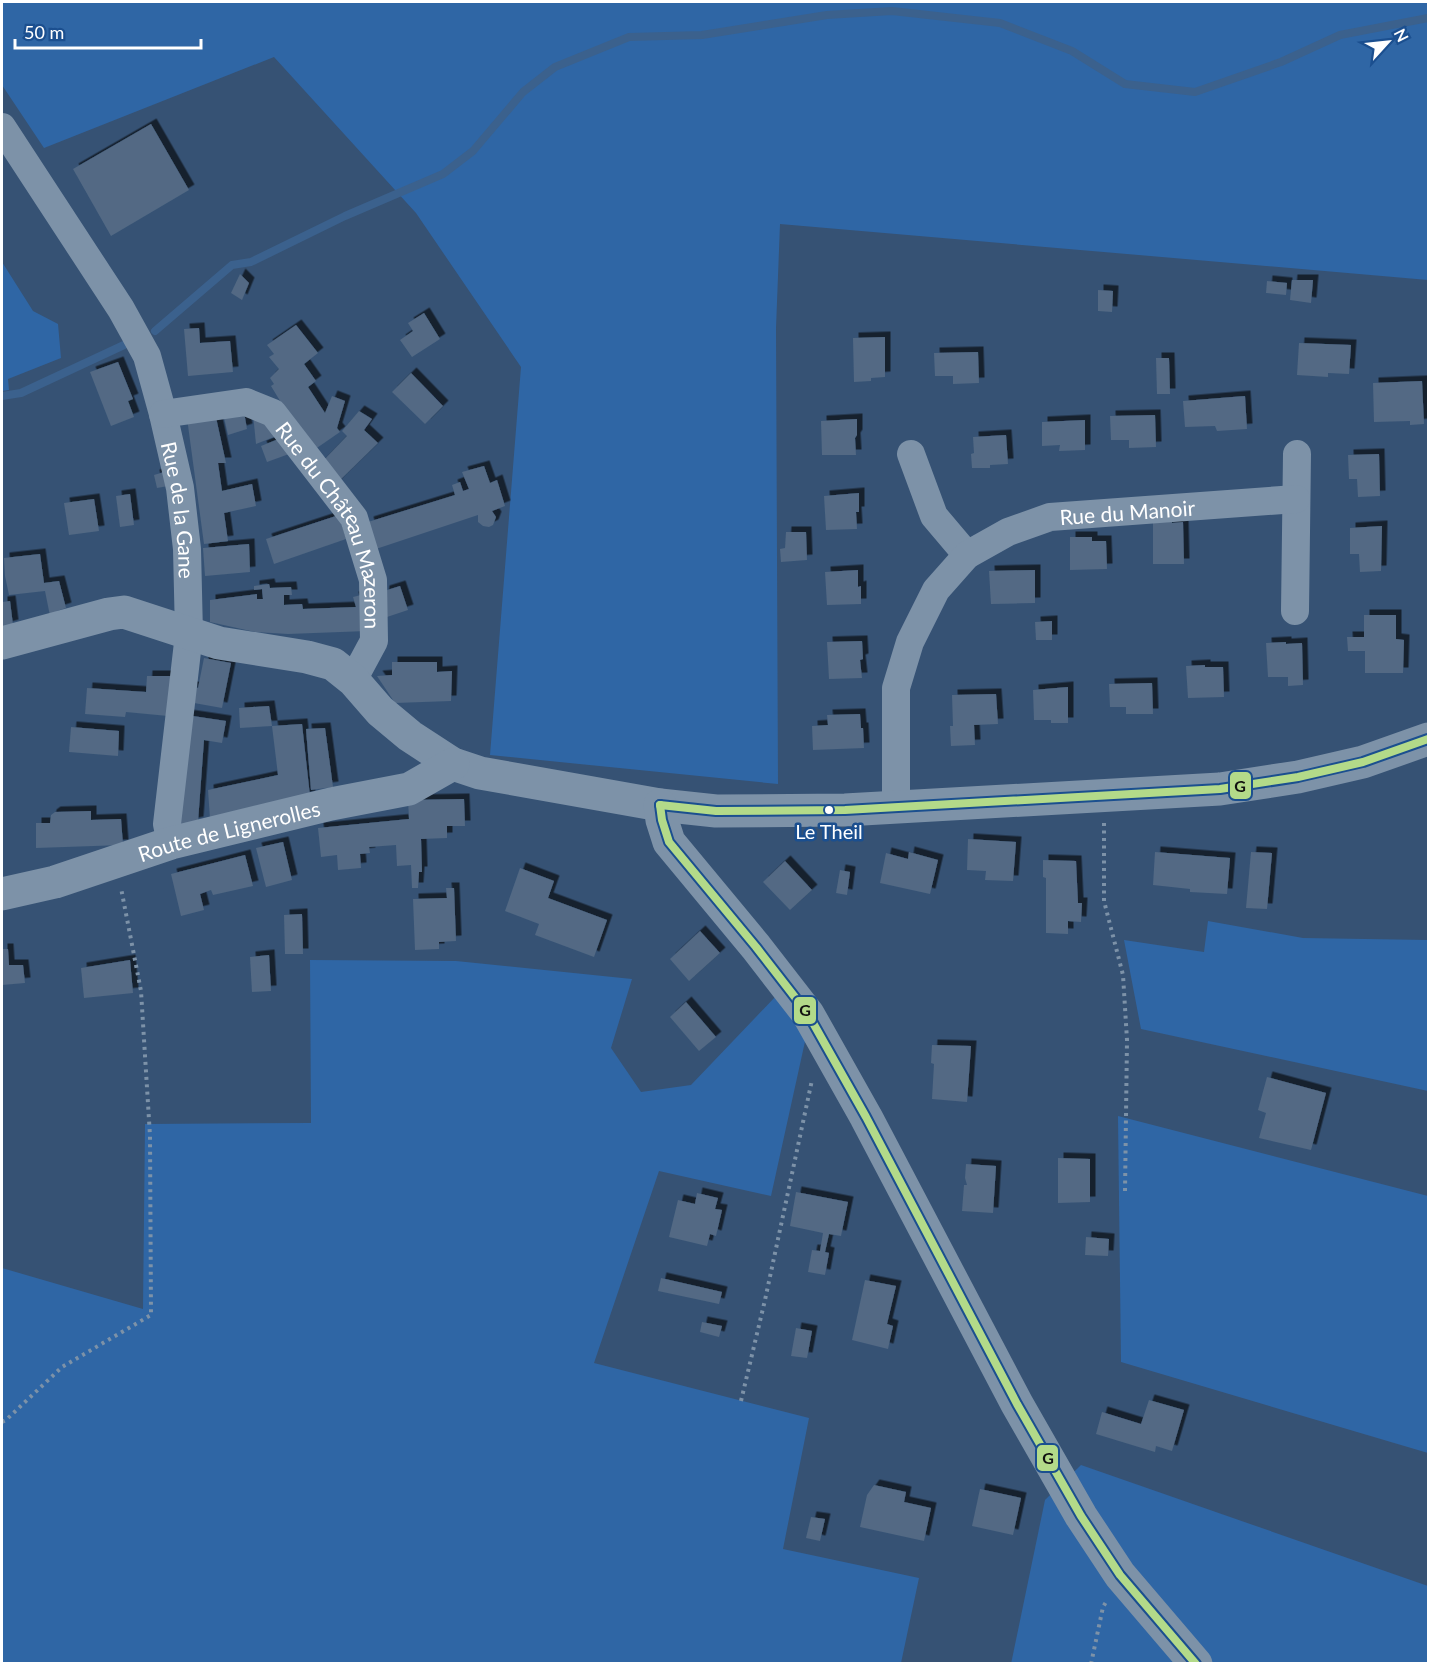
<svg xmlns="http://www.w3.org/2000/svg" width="1430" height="1665" font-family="Lato,sans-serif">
  <defs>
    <filter id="shadow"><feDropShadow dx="5.5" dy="-5.5" stdDeviation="0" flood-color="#0009"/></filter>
  </defs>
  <rect width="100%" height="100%" fill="#365274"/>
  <g fill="#2f66a5">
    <path d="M 2,2 L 1428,2 L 1428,280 L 780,224 L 776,328 L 778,784 L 490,755 L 521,367 L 416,213 L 274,57 L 44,148 L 2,85 Z"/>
    <path d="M 2,262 L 33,311 L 58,324 L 61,358 L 8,379 L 9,390 L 2,391 Z"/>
    <path d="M 1208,921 L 1303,938 L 1428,940 L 1428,1091 L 1141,1029 L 1124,940 L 1204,952 Z"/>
    <path d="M 310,960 L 456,961 L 632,979 L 611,1048 L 641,1092 L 691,1085 L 776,996 L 806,1037 L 771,1196 L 659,1171 L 594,1363 L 809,1418 L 783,1549 L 919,1578 L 901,1663 L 2,1663 L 2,1268 L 143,1309 L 145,1124 L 311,1123 Z"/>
    <path d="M 1118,1116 L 1428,1196 L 1428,1453 L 1121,1362 Z"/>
    <path d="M 1081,1465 L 1428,1586 L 1428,1663 L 1011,1664 L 1045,1500 Z"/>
  </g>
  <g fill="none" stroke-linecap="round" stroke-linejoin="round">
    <g stroke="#3b618d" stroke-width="8">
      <path d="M 155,331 L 232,265 L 251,262 L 345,216 L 443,174 L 473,151 L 523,92 L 555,67 L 629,37 L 702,35 L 827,15 L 892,11 L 1000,23 L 1072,51 L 1125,84 L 1195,92 L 1281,62 L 1340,35 L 1428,18"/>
      <path d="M 2,396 L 21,393 L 124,345"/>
    </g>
  </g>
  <g fill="#526984" filter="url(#shadow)">
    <path d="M 151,124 L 189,190 L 111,236 L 73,169 Z"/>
    <path d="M 240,274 L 249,283 L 242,300 L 231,293 Z"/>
    <path d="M 1292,280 L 1313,280 L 1311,303 L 1290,300 Z"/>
    <path d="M 1267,281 L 1287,283 L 1286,295 L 1266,293 Z"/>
    <path d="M 1098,290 L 1113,291 L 1112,312 L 1098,311 Z"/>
    <path d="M 424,313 L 440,339 L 412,357 L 400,340 L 413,331 L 408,323 Z"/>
    <path d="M 296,325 L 318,353 L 304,364 L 316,381 L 308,387 L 325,413 L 332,396 L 345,401 L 337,428 L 340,432 L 311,452 L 271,386 L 274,384 L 270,378 L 279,369 L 269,357 L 274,354 L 267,345 Z"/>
    <path d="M 199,328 L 200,343 L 230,341 L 233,372 L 188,376 L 184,329 Z"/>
    <path d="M 885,337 L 885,377 L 871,378 L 871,381 L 854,382 L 853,338 Z"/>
    <path d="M 1299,343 L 1351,345 L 1349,374 L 1328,373 L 1328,377 L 1297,375 Z"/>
    <path d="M 978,352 L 979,383 L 953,384 L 953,376 L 935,376 L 934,353 Z"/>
    <path d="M 1156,358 L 1169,358 L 1170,394 L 1157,394 Z"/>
    <path d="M 118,362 L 133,399 L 128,401 L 134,417 L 111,426 L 90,372 Z"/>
    <path d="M 411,373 L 443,406 L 425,424 L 392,392 Z"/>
    <path d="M 1422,381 L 1424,424 L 1410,425 L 1410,421 L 1374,422 L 1373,383 Z"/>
    <path d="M 1245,396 L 1247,429 L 1217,431 L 1215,426 L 1185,427 L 1183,401 Z"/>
    <path d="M 359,411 L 372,419 L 364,430 L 378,443 L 336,484 L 320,464 L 347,436 L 342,431 Z"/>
    <path d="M 244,412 L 247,429 L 228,435 L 223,413 Z"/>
    <path d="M 215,413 L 226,463 L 218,463 L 222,491 L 252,484 L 256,506 L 224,513 L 228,541 L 204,544 L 187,418 Z"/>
    <path d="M 253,414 L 279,435 L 256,444 Z"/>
    <path d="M 1155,415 L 1156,447 L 1129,448 L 1129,440 L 1111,440 L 1110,416 Z"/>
    <path d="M 857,419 L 857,435 L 855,438 L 856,455 L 822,455 L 821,421 Z"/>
    <path d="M 1085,420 L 1085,450 L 1059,451 L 1060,445 L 1042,446 L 1042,422 Z"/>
    <path d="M 1006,435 L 1008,464 L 990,465 L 990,468 L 972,468 L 971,454 L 974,453 L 973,437 Z"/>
    <path d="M 281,438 L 289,454 L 267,462 L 261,446 Z"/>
    <path d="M 1379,454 L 1380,496 L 1358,497 L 1357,479 L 1349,479 L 1348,455 Z"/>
    <path d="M 484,466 L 490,483 L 497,480 L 505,506 L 492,511 L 496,517 L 493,525 L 489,527 L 483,526 L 478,522 L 478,515 L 376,549 L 368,522 L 455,495 L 452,485 L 460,482 L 463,491 L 469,489 L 462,472 Z"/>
    <path d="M 164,472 L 168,486 L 157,488 L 154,475 Z"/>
    <path d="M 859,493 L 859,512 L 856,512 L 857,529 L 826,530 L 824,496 Z"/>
    <path d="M 130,494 L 134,525 L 120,527 L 116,496 Z"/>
    <path d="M 94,499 L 99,531 L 69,535 L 64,503 Z"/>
    <path d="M 339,515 L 346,539 L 274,564 L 266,539 Z"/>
    <path d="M 1153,520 L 1172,520 L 1172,523 L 1183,522 L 1184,564 L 1153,564 Z"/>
    <path d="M 1382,526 L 1381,571 L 1360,572 L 1359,554 L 1350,554 L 1350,528 Z"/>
    <path d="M 786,532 L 806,532 L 807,560 L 781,562 L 780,549 L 785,548 Z"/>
    <path d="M 1070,537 L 1092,537 L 1092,541 L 1106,541 L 1107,569 L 1070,570 Z"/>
    <path d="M 249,544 L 250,572 L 205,576 L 203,548 Z"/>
    <path d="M 40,554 L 44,583 L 59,581 L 66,608 L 57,611 L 50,616 L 45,591 L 9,595 L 5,576 L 4,558 Z"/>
    <path d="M 858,570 L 858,587 L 861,586 L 861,604 L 827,605 L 825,572 Z"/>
    <path d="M 1035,570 L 1035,603 L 991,604 L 989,571 Z"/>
    <path d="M 269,584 L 270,588 L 291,587 L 292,595 L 284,595 L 284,605 L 302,604 L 303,609 L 356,607 L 353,597 L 361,595 L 367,631 L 288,634 L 255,632 L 210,622 L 210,600 L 257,594 L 257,599 L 263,599 L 262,589 L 254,590 L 254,586 Z"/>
    <path d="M 400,586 L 408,610 L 381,619 L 384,591 Z"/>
    <path d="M 10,601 L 13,625 L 2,628 L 2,602 Z"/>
    <path d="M 1364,615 L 1396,615 L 1396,639 L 1404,640 L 1403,673 L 1365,673 L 1365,651 L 1348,651 L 1347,637 L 1364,637 Z"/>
    <path d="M 1052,621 L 1052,640 L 1036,640 L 1035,622 Z"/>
    <path d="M 862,641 L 863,659 L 860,660 L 862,678 L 829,679 L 827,642 Z"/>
    <path d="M 1286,642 L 1286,644 L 1302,643 L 1303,685 L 1288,686 L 1288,677 L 1268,677 L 1266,643 Z"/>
    <path d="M 204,658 L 231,663 L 222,708 L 194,703 L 191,687 L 198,688 Z"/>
    <path d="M 392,662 L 437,662 L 437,672 L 452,671 L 451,701 L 395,703 L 377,676 L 392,675 Z"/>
    <path d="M 1205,665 L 1205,667 L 1223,667 L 1224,697 L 1188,698 L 1186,666 Z"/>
    <path d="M 147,676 L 172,676 L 168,716 L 126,712 L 125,717 L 85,714 L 87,688 L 146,692 Z"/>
    <path d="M 1152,683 L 1153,714 L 1126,714 L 1126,707 L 1110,707 L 1109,684 Z"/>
    <path d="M 1068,687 L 1068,723 L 1051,723 L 1051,720 L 1034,720 L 1033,690 Z"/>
    <path d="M 996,694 L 998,724 L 974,725 L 975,745 L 951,746 L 950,726 L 953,726 L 952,695 Z"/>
    <path d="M 269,706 L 272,726 L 240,728 L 239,708 Z"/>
    <path d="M 860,714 L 861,728 L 863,728 L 864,748 L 813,750 L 812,726 L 828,725 L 827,715 Z"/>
    <path d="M 186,715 L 226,721 L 222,743 L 204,740 L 198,822 L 176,827 Z"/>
    <path d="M 302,724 L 310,796 L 210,819 L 208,790 L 278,775 L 272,726 Z"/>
    <path d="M 71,727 L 119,731 L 118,756 L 69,752 Z"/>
    <path d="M 325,728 L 333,787 L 311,790 L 306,729 Z"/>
    <path d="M 464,799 L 465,826 L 447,826 L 447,838 L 421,839 L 422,872 L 419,872 L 418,888 L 412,888 L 411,865 L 397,866 L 396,845 L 369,847 L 370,853 L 360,854 L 361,868 L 338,870 L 337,855 L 321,857 L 318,828 L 409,819 L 408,800 Z"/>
    <path d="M 91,811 L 91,820 L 121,819 L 123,845 L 36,848 L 36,823 L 50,823 L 51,815 L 55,812 Z"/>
    <path d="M 968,839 L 1016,842 L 1013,881 L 985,880 L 986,871 L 967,870 Z"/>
    <path d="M 283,842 L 292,880 L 266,887 L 256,848 Z"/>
    <path d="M 909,852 L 938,860 L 930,894 L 880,883 L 886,853 L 908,859 Z"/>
    <path d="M 1155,852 L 1230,858 L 1227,894 L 1190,892 L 1190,889 L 1153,885 Z"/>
    <path d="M 1251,852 L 1272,853 L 1267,909 L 1246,908 Z"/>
    <path d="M 245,855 L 253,886 L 213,895 L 211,890 L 200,894 L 204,910 L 181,916 L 171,874 Z"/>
    <path d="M 1043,860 L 1076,861 L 1078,903 L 1082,903 L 1081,922 L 1068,921 L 1068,934 L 1046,933 L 1046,878 L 1043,877 Z"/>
    <path d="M 785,861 L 812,890 L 790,910 L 763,882 Z"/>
    <path d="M 520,868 L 554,881 L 548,898 L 607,920 L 594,957 L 535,935 L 539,924 L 505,911 Z"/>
    <path d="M 840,870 L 850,872 L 847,895 L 836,893 Z"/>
    <path d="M 446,888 L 454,888 L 456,941 L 439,942 L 439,949 L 415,950 L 413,899 L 447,898 Z"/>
    <path d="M 302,914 L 303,954 L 285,954 L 284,915 Z"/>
    <path d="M 700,931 L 720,953 L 689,981 L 670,959 Z"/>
    <path d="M 2,949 L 8,949 L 9,965 L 23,965 L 25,983 L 2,985 Z"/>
    <path d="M 269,955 L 271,991 L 252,992 L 250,957 Z"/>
    <path d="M 130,960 L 133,993 L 84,998 L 81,968 Z"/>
    <path d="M 686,1002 L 716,1037 L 699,1051 L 670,1017 Z"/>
    <path d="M 932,1045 L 971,1046 L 967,1102 L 932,1099 L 934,1064 L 931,1063 Z"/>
    <path d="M 1267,1077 L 1326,1093 L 1311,1150 L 1259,1138 L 1266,1113 L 1258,1110 Z"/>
    <path d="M 1058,1158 L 1090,1159 L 1090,1202 L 1058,1203 Z"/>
    <path d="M 966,1164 L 996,1166 L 993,1213 L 962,1211 L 964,1185 L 967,1185 L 965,1178 Z"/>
    <path d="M 796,1192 L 848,1202 L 841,1236 L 829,1234 L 825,1252 L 829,1253 L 825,1275 L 808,1272 L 812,1250 L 820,1251 L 823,1233 L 790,1226 Z"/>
    <path d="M 697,1193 L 718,1198 L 715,1209 L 722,1210 L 716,1236 L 710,1234 L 707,1246 L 669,1237 L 678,1200 L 695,1204 Z"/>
    <path d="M 1086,1237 L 1109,1239 L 1108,1256 L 1085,1255 Z"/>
    <path d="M 661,1278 L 722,1292 L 719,1304 L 658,1291 Z"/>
    <path d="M 865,1280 L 896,1286 L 887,1324 L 893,1326 L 888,1349 L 852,1340 Z"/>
    <path d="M 702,1322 L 722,1326 L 719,1337 L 700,1332 Z"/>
    <path d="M 796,1328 L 812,1331 L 807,1358 L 791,1356 Z"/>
    <path d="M 1149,1400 L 1184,1410 L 1172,1451 L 1156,1446 L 1155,1452 L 1096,1434 L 1102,1412 L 1141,1424 Z"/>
    <path d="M 874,1485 L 906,1492 L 904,1502 L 931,1508 L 924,1541 L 860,1527 L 867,1495 Z"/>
    <path d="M 980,1489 L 1021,1498 L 1013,1535 L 972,1526 Z"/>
    <path d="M 811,1517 L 825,1519 L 820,1541 L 806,1538 Z"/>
  </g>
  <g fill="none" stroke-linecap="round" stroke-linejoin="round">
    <g stroke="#7d92a8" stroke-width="4" stroke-dasharray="3 4.5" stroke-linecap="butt">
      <path d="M 1104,823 L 1104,901 L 1123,975 L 1127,1040 L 1125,1192"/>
      <path d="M 741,1401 L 765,1300 L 812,1080"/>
      <path d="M 2,1422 L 6,1420 L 62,1367 L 151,1315 L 150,1136 L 141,991 L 121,888"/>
      <path d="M 1091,1664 L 1103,1607 L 1106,1602"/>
    </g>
    <g stroke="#7d92a8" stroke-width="28">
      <path id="s1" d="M 2,127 L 121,309 L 147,356 L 163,414 L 180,488 L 187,549 L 189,634 L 167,824 L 171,843"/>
      <path id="s2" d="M 163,414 L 246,402 L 273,413 L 354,518 L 373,580 L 374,641 L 353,680"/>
      <path d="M 911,454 L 934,516 L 967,555"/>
      <path d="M 1295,611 L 1297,454"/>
      <path id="s3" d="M 896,807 L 896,688 L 910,642 L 936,590 L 967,555 L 1008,532 L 1050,517 L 1296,499"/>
    </g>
    <g stroke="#7d92a8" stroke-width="33">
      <path d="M 2,643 L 109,614 L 124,612 L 219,643 L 307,657 L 333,664 L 353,680 L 380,711 L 410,736 L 453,764 L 480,773 L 660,805 L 716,811 L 845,810 L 1220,789 L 1298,777 L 1363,762 L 1428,739"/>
      <path d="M 660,805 L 662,820 L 669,842 L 756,947 L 808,1014 L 866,1117 L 1017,1404 L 1081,1516 L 1120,1575 L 1196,1664"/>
      <path id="s4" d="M 2,894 L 55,882 L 171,843 L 331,804 L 409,789 L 453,764"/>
    </g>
    <g stroke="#1b4f8f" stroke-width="12">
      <g id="bus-1">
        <path d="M 660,805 L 662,820 L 669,842 L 756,947 L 808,1014 L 866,1117 L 1017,1404 L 1081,1516 L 1120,1575 L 1196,1664"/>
        <path d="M 660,805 L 716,811 L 845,810 L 1220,789 L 1298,777 L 1363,762 L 1428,739"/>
      </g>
    </g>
    <use href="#bus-1" stroke="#b3da89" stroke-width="8"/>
  </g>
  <circle fill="#fff" stroke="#1b4f8f" stroke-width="2" cx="829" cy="810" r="5"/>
  <g text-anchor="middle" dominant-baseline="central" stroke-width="5" stroke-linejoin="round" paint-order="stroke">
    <g font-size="20" fill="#fff" stroke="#1b4f8f">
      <text x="829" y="831">Le Theil</text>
    </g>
    <g font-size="21" fill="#fff" stroke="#1b4f8f">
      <text stroke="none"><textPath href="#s1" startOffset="429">Rue de la Gane</textPath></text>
      <text stroke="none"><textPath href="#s3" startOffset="441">Rue du Manoir</textPath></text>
      <text stroke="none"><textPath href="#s2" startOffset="243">Rue du Château Mazeron</textPath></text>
      <text stroke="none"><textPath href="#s4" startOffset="236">Route de Lignerolles</textPath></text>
    </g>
  </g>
  <g stroke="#1b4f8f" stroke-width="2">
    <rect x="1229" y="771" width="23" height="29" rx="6" fill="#b3da89"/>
    <rect x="793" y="996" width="24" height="29" rx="6" fill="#b3da89"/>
    <rect x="1036" y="1444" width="23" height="28" rx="6" fill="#b3da89"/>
  </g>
  <g font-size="16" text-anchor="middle" font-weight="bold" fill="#111">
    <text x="1240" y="792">G</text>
    <text x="805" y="1016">G</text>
    <text x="1048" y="1464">G</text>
  </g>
  <rect width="1430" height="1665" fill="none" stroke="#ffffff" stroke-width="6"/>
  <g transform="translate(1388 42) rotate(63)" stroke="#1b4f8f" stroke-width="4.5" paint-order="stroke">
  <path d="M0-4.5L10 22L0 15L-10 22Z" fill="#ffffff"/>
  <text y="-9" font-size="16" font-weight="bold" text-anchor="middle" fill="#ffffff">N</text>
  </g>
  <path d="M15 39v9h186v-9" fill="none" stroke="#ffffff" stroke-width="3"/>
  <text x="24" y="39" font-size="18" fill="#ffffff" stroke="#1b4f8f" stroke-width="4.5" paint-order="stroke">50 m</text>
</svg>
